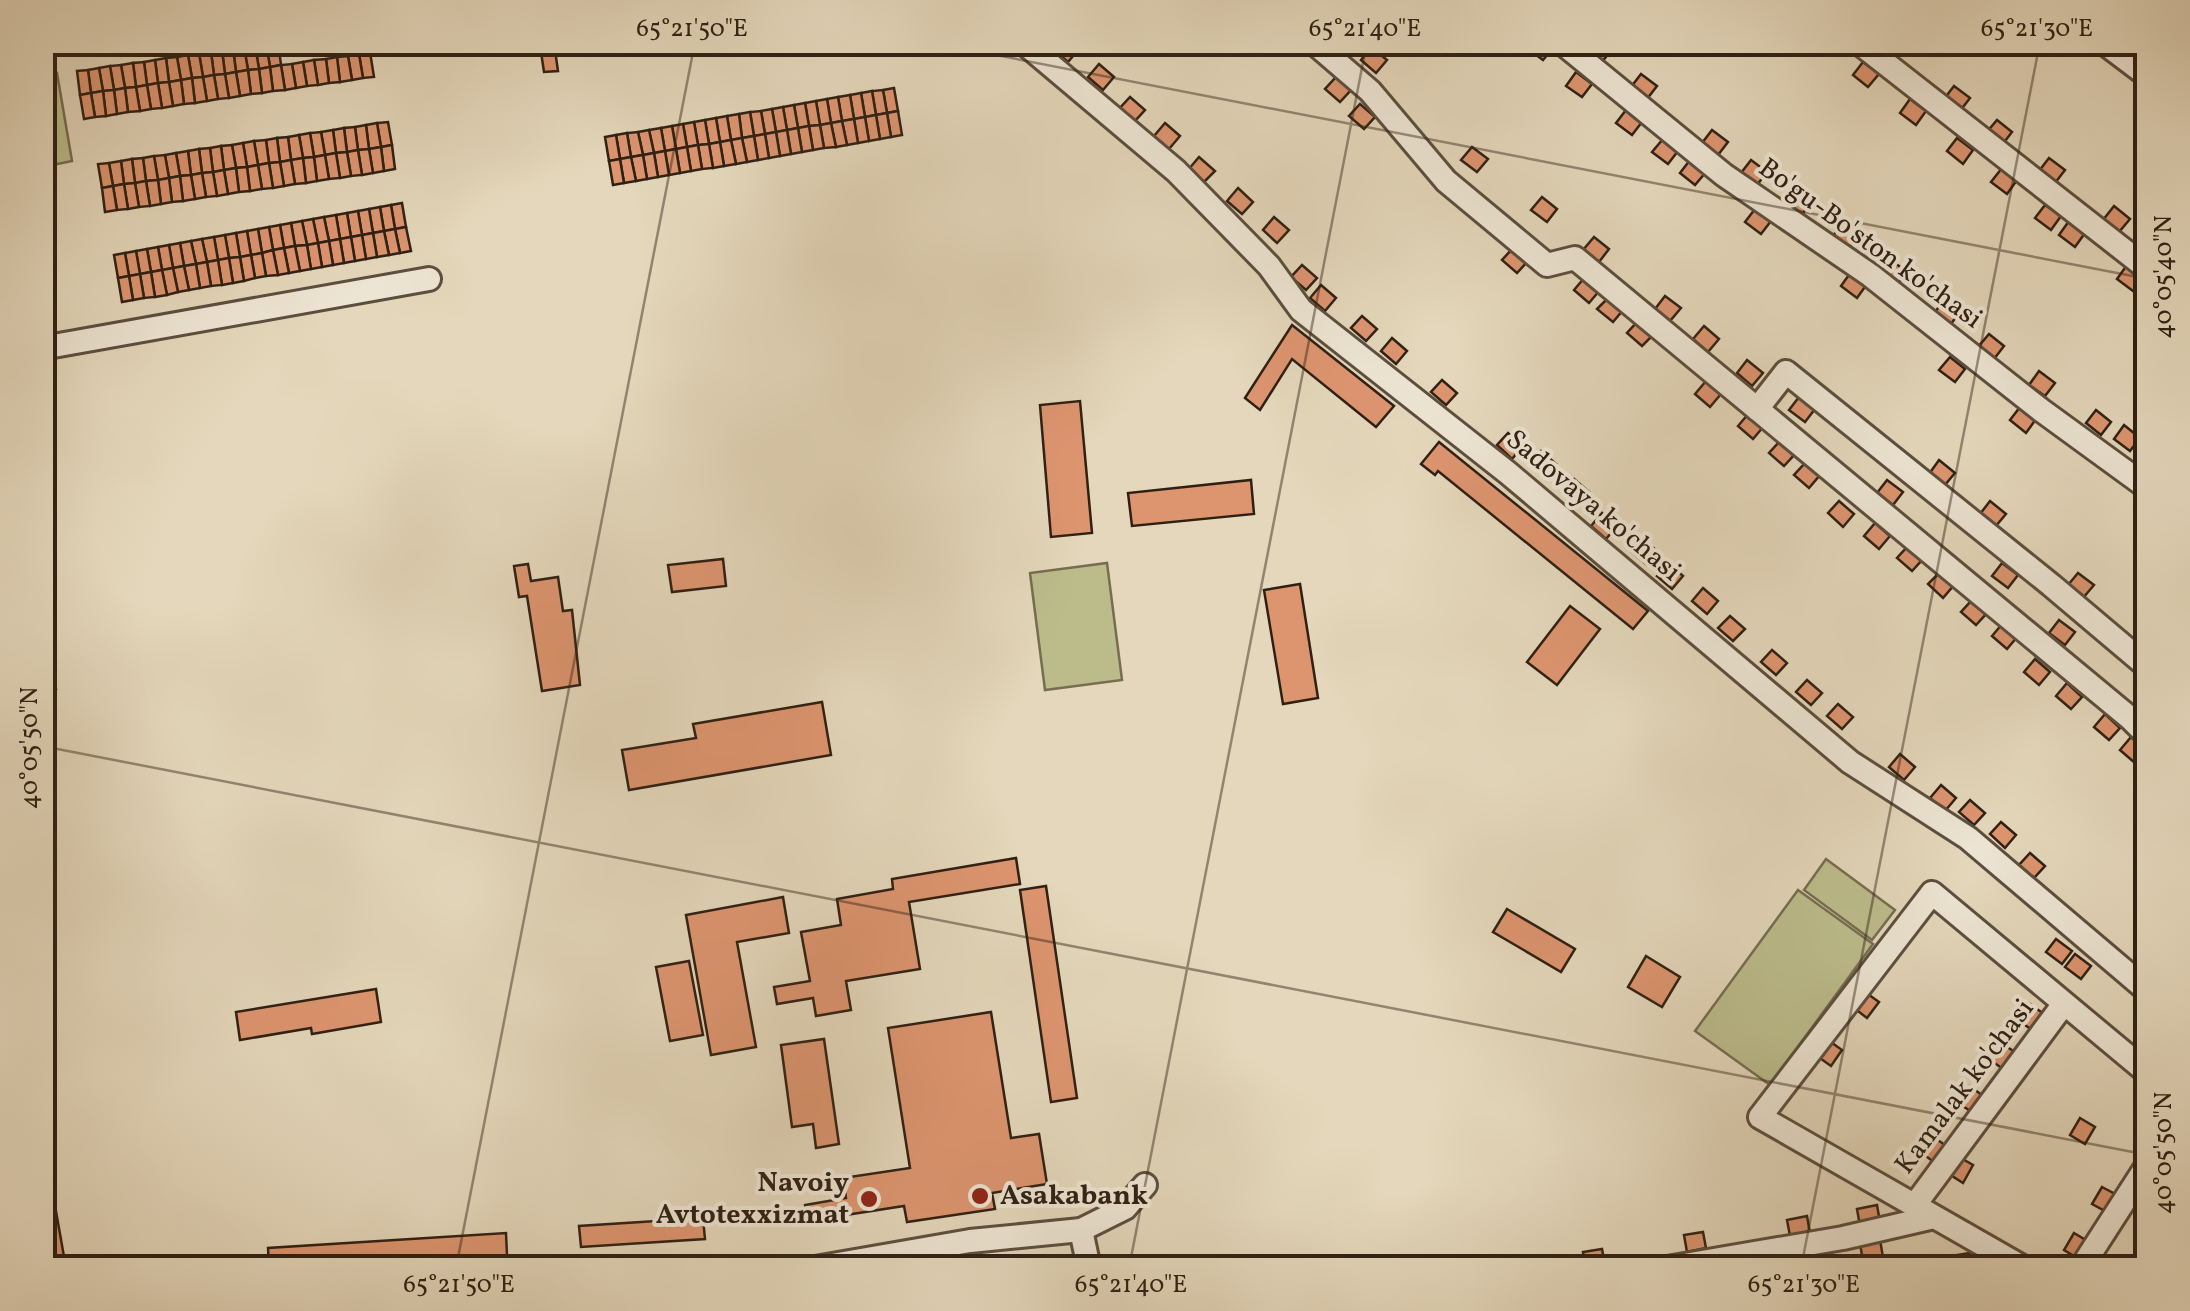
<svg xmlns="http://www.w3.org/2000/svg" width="2190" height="1311" font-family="Vollkorn,serif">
  <rect width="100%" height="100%" fill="#e4d7bb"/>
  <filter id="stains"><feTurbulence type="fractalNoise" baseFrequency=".002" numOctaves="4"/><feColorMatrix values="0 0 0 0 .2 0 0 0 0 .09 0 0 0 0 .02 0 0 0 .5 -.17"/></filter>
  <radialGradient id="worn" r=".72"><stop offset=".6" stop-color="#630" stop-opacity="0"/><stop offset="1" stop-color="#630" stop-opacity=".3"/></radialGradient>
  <g fill="#bcbc8b" stroke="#766e50" stroke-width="2.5">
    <path d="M 57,73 L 72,161 L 43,167 L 43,75 Z"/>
    <path d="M 1107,563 L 1122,680 L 1045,690 L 1030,573 Z"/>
    <path d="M 1826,859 L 1895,910 L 1872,940 L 1804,890 Z"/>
    <path d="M 1798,890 L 1873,944 L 1770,1085 L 1695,1031 Z"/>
  </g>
  <g fill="#dd9570" stroke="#2f2014" stroke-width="2.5">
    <path d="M 278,42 L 281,65 L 270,67 L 266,43 Z"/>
    <path d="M 1058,42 L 1071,42 L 1079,49 L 1068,62 L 1053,49 Z"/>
    <path d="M 1532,42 L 1548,42 L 1554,47 L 1543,60 L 1527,48 Z"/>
    <path d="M 1592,42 L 1604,42 L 1612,49 L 1602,62 L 1586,50 Z"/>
    <path d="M 266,43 L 270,67 L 259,69 L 255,45 Z"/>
    <path d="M 255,45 L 259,69 L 248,70 L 244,47 Z"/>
    <path d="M 244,47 L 248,70 L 236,72 L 233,48 Z"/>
    <path d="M 1371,47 L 1387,60 L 1376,73 L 1361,60 Z"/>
    <path d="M 233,48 L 236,72 L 225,74 L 222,50 Z"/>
    <path d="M 222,50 L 225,74 L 214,75 L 211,52 Z"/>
    <path d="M 555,50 L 558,71 L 544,72 L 541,52 Z"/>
    <path d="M 211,52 L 214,75 L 203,77 L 199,53 Z"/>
    <path d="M 370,52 L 374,77 L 363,78 L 359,54 Z"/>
    <path d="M 199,53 L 203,77 L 192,78 L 188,55 Z"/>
    <path d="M 359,54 L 363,78 L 352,80 L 348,56 Z"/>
    <path d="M 188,55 L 192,78 L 181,80 L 177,57 Z"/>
    <path d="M 348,56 L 352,80 L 340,82 L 337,57 Z"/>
    <path d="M 177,57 L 181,80 L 169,82 L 166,58 Z"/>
    <path d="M 337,57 L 340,82 L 329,83 L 326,59 Z"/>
    <path d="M 166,58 L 169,82 L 158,83 L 155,60 Z"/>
    <path d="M 326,59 L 329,83 L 318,85 L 314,60 Z"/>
    <path d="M 155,60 L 158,83 L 147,85 L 144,62 Z"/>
    <path d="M 314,60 L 318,85 L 307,86 L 303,62 Z"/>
    <path d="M 144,62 L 147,85 L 136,87 L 133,63 Z"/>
    <path d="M 303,62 L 307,86 L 296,88 L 292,64 Z"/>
    <path d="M 1863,62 L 1879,74 L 1868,87 L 1853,75 Z"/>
    <path d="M 133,63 L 136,87 L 125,88 L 121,65 Z"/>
    <path d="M 292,64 L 296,88 L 285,90 L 281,65 Z"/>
    <path d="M 1099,64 L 1114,77 L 1103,90 L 1088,77 Z"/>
    <path d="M 121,65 L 125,88 L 114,90 L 110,66 Z"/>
    <path d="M 281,65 L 285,90 L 273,91 L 270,67 Z"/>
    <path d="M 110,66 L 114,90 L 103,91 L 99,68 Z"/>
    <path d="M 270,67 L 273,91 L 262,93 L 259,69 Z"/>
    <path d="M 99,68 L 103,91 L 91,93 L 88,70 Z"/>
    <path d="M 259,69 L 262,93 L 251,94 L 248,70 Z"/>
    <path d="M 88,70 L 91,93 L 80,95 L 77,71 Z"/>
    <path d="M 248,70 L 251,94 L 240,96 L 236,72 Z"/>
    <path d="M 236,72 L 240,96 L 229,98 L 225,74 Z"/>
    <path d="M 1576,72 L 1592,84 L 1582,97 L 1566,86 Z"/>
    <path d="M 225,74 L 229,98 L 218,99 L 214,75 Z"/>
    <path d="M 1641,74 L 1657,86 L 1647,99 L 1631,87 Z"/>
    <path d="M 214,75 L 218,99 L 207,101 L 203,77 Z"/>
    <path d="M 203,77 L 207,101 L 195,103 L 192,78 Z"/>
    <path d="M 1336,77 L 1351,90 L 1340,102 L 1325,89 Z"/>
    <path d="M 192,78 L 195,103 L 184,104 L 181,80 Z"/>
    <path d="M 181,80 L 184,104 L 173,106 L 169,82 Z"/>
    <path d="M 169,82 L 173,106 L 162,108 L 158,83 Z"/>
    <path d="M 158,83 L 162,108 L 151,109 L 147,85 Z"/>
    <path d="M 147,85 L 151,109 L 140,111 L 136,87 Z"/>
    <path d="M 1954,86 L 1970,98 L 1960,111 L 1944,99 Z"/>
    <path d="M 136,87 L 140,111 L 128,112 L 125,88 Z"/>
    <path d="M 125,88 L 128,112 L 117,114 L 114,90 Z"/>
    <path d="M 894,88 L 898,111 L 887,113 L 883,90 Z"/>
    <path d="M 114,90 L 117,114 L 106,116 L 103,91 Z"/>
    <path d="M 883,90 L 887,113 L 876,115 L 872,91 Z"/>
    <path d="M 103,91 L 106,116 L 95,117 L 91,93 Z"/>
    <path d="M 872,91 L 876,115 L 865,117 L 861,93 Z"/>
    <path d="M 91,93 L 95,117 L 84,119 L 80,95 Z"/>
    <path d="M 861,93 L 865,117 L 854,119 L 850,95 Z"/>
    <path d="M 850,95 L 854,119 L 842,121 L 838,97 Z"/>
    <path d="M 838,97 L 842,121 L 831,123 L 827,99 Z"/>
    <path d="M 1130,97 L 1145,110 L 1134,122 L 1119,109 Z"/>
    <path d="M 827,99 L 831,123 L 820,125 L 816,101 Z"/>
    <path d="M 1910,99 L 1926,111 L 1916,125 L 1900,113 Z"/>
    <path d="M 816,101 L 820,125 L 809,126 L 805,103 Z"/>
    <path d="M 805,103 L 809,126 L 798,128 L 794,105 Z"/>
    <path d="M 1360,104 L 1375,117 L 1364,129 L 1349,116 Z"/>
    <path d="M 794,105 L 798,128 L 787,130 L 783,107 Z"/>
    <path d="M 783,107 L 787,130 L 776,132 L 772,109 Z"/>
    <path d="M 772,109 L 776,132 L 765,134 L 761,111 Z"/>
    <path d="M 1626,110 L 1642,122 L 1632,135 L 1616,123 Z"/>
    <path d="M 761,111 L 765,134 L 754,136 L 750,112 Z"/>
    <path d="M 898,111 L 902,135 L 891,137 L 887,113 Z"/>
    <path d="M 750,112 L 754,136 L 742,138 L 739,114 Z"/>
    <path d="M 887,113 L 891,137 L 880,139 L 876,115 Z"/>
    <path d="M 739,114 L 742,138 L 731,140 L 727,116 Z"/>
    <path d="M 876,115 L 880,139 L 869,141 L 865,117 Z"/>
    <path d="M 727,116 L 731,140 L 720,142 L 716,118 Z"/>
    <path d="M 865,117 L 869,141 L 858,143 L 854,119 Z"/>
    <path d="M 716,118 L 720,142 L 709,144 L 705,120 Z"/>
    <path d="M 854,119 L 858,143 L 847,145 L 842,121 Z"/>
    <path d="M 705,120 L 709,144 L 698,145 L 694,122 Z"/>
    <path d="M 1997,120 L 2012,132 L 2002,145 L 1986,133 Z"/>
    <path d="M 842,121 L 847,145 L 836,147 L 831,123 Z"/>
    <path d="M 388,122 L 392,145 L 381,147 L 377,123 Z"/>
    <path d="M 694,122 L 698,145 L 687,147 L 683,124 Z"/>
    <path d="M 377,123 L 381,147 L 369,149 L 366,125 Z"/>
    <path d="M 831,123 L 836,147 L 824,148 L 820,125 Z"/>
    <path d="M 1165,123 L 1180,136 L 1169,149 L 1154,136 Z"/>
    <path d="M 683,124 L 687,147 L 676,149 L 672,126 Z"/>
    <path d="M 366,125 L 369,149 L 358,150 L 355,127 Z"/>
    <path d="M 820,125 L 824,148 L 813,150 L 809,126 Z"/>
    <path d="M 672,126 L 676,149 L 665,151 L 661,128 Z"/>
    <path d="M 809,126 L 813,150 L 802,152 L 798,128 Z"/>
    <path d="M 355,127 L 358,150 L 347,152 L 344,128 Z"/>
    <path d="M 344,128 L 347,152 L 336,153 L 333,130 Z"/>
    <path d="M 661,128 L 665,151 L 654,153 L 649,130 Z"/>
    <path d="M 798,128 L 802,152 L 791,154 L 787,130 Z"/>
    <path d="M 333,130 L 336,153 L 325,155 L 321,132 Z"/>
    <path d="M 649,130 L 654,153 L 643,155 L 638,132 Z"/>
    <path d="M 787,130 L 791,154 L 780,156 L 776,132 Z"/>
    <path d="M 1712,130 L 1728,142 L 1718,155 L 1702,143 Z"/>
    <path d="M 321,132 L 325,155 L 314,157 L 310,133 Z"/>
    <path d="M 638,132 L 643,155 L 631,157 L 627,133 Z"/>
    <path d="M 776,132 L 780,156 L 769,158 L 765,134 Z"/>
    <path d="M 310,133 L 314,157 L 303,158 L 299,135 Z"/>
    <path d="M 627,133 L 631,157 L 620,159 L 616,135 Z"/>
    <path d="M 765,134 L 769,158 L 758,160 L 754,136 Z"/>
    <path d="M 299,135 L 303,158 L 291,160 L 288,137 Z"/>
    <path d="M 616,135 L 620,159 L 609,161 L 605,137 Z"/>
    <path d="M 754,136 L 758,160 L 747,162 L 742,138 Z"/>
    <path d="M 288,137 L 291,160 L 280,162 L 277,138 Z"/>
    <path d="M 277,138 L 280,162 L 269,163 L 266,140 Z"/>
    <path d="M 742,138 L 747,162 L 736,164 L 731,140 Z"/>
    <path d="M 1957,138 L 1973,150 L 1963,164 L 1947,151 Z"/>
    <path d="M 1663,139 L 1678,151 L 1668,164 L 1652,152 Z"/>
    <path d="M 266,140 L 269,163 L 258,165 L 254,141 Z"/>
    <path d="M 731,140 L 736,164 L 724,166 L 720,142 Z"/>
    <path d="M 254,141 L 258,165 L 247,167 L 243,143 Z"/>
    <path d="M 720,142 L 724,166 L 713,168 L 709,144 Z"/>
    <path d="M 243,143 L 247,167 L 236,168 L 232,145 Z"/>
    <path d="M 709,144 L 713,168 L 702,169 L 698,145 Z"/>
    <path d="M 232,145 L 236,168 L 224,170 L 221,146 Z"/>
    <path d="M 392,145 L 395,169 L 384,171 L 381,147 Z"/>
    <path d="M 698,145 L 702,169 L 691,171 L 687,147 Z"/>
    <path d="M 221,146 L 224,170 L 213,172 L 210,148 Z"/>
    <path d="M 381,147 L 384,171 L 373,173 L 369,149 Z"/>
    <path d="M 687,147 L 691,171 L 680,173 L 676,149 Z"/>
    <path d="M 1472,147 L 1488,159 L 1477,172 L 1461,160 Z"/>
    <path d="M 210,148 L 213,172 L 202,173 L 199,149 Z"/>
    <path d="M 199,149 L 202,173 L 191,175 L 188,151 Z"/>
    <path d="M 369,149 L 373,173 L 362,175 L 358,150 Z"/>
    <path d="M 676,149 L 680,173 L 669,175 L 665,151 Z"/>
    <path d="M 358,150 L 362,175 L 351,176 L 347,152 Z"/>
    <path d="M 188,151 L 191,175 L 180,176 L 176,153 Z"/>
    <path d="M 665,151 L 669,175 L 658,177 L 654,153 Z"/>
    <path d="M 347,152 L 351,176 L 340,178 L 336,153 Z"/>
    <path d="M 176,153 L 180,176 L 169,178 L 165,155 Z"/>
    <path d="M 336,153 L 340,178 L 329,179 L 325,155 Z"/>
    <path d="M 654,153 L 658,177 L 647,179 L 643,155 Z"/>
    <path d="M 165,155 L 169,178 L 158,180 L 154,156 Z"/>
    <path d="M 325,155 L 329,179 L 317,181 L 314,157 Z"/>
    <path d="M 643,155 L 647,179 L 636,181 L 631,157 Z"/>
    <path d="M 154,156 L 158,180 L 146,181 L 143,158 Z"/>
    <path d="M 314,157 L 317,181 L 306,183 L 303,158 Z"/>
    <path d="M 631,157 L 636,181 L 624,183 L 620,159 Z"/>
    <path d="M 1199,157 L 1215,171 L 1203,183 L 1188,170 Z"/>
    <path d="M 143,158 L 146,181 L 135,183 L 132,159 Z"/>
    <path d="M 303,158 L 306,183 L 295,184 L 291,160 Z"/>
    <path d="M 2049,158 L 2065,170 L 2055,183 L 2039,171 Z"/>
    <path d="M 132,159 L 135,183 L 124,184 L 121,161 Z"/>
    <path d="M 620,159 L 624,183 L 613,185 L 609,161 Z"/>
    <path d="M 291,160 L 295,184 L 284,186 L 280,162 Z"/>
    <path d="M 1690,160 L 1706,172 L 1695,185 L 1680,173 Z"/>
    <path d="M 1751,160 L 1767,172 L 1757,185 L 1741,173 Z"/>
    <path d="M 121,161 L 124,184 L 113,186 L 109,163 Z"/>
    <path d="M 280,162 L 284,186 L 273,188 L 269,163 Z"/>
    <path d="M 109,163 L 113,186 L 102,188 L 98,164 Z"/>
    <path d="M 269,163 L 273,188 L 262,189 L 258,165 Z"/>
    <path d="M 258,165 L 262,189 L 250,191 L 247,167 Z"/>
    <path d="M 247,167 L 250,191 L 239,192 L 236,168 Z"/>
    <path d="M 236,168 L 239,192 L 228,194 L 224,170 Z"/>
    <path d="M 2002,168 L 2017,180 L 2007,194 L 1991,182 Z"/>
    <path d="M 224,170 L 228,194 L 217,196 L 213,172 Z"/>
    <path d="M 213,172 L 217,196 L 206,197 L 202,173 Z"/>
    <path d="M 202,173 L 206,197 L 195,199 L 191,175 Z"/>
    <path d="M 191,175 L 195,199 L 183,201 L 180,176 Z"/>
    <path d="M 180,176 L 183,201 L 172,202 L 169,178 Z"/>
    <path d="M 169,178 L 172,202 L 161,204 L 158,180 Z"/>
    <path d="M 158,180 L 161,204 L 150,206 L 146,181 Z"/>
    <path d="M 146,181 L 150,206 L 139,207 L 135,183 Z"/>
    <path d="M 135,183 L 139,207 L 128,209 L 124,184 Z"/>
    <path d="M 124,184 L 128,209 L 117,210 L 113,186 Z"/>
    <path d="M 113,186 L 117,210 L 105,212 L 102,188 Z"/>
    <path d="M 1238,188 L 1253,202 L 1242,214 L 1227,201 Z"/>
    <path d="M 1796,190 L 1811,202 L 1801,216 L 1786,204 Z"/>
    <path d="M 1542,197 L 1557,209 L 1547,222 L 1531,210 Z"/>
    <path d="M 402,203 L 406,227 L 395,229 L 391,205 Z"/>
    <path d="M 391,205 L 395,229 L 384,231 L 380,207 Z"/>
    <path d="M 2045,205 L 2061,216 L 2051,230 L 2035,218 Z"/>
    <path d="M 2114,206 L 2130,219 L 2119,232 L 2103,220 Z"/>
    <path d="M 380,207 L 384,231 L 373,233 L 369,209 Z"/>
    <path d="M 369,209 L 373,233 L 362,235 L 358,211 Z"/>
    <path d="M 1755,209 L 1771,221 L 1761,234 L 1745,222 Z"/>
    <path d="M 358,211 L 362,235 L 351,237 L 347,213 Z"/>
    <path d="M 347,213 L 351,237 L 340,239 L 336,215 Z"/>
    <path d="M 336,215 L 340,239 L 329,241 L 324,217 Z"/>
    <path d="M 324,217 L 329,241 L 318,243 L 313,219 Z"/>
    <path d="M 1274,217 L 1289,230 L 1277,243 L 1263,230 Z"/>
    <path d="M 313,219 L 318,243 L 307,245 L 302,221 Z"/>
    <path d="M 302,221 L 307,245 L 295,246 L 291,223 Z"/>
    <path d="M 2069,221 L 2085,233 L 2075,247 L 2059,235 Z"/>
    <path d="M 291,223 L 295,246 L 284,248 L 280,225 Z"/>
    <path d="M 1843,223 L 1859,235 L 1849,248 L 1833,236 Z"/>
    <path d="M 280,225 L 284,248 L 273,250 L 269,227 Z"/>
    <path d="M 269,227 L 273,250 L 262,253 L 258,229 Z"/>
    <path d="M 406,227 L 411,251 L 400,253 L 395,229 Z"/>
    <path d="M 258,229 L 262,253 L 251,255 L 247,231 Z"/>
    <path d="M 395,229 L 400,253 L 389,255 L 384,231 Z"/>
    <path d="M 247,231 L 251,255 L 240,257 L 236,233 Z"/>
    <path d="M 384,231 L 389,255 L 377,257 L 373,233 Z"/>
    <path d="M 236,233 L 240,257 L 229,258 L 225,235 Z"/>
    <path d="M 373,233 L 377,257 L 366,259 L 362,235 Z"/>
    <path d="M 225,235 L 229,258 L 218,260 L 214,237 Z"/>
    <path d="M 362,235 L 366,259 L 355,261 L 351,237 Z"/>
    <path d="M 214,237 L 218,260 L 207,262 L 202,239 Z"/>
    <path d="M 351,237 L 355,261 L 344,263 L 340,239 Z"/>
    <path d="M 1594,237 L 1609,249 L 1599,262 L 1583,250 Z"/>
    <path d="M 202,239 L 207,262 L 196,264 L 191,241 Z"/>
    <path d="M 340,239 L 344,263 L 333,265 L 329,241 Z"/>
    <path d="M 191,241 L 196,264 L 184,266 L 180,243 Z"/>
    <path d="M 329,241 L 333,265 L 322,267 L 318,243 Z"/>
    <path d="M 180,243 L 184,266 L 173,268 L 169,245 Z"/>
    <path d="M 318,243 L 322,267 L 311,269 L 307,245 Z"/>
    <path d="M 169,245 L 173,268 L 162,270 L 158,247 Z"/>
    <path d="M 307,245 L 311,269 L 300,271 L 295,246 Z"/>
    <path d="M 295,246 L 300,271 L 289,273 L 284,248 Z"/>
    <path d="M 158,247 L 162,270 L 151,272 L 147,249 Z"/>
    <path d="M 284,248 L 289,273 L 278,275 L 273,250 Z"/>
    <path d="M 1513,248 L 1528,261 L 1517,273 L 1502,260 Z"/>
    <path d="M 147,249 L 151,272 L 140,274 L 136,251 Z"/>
    <path d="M 273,250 L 278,275 L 266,276 L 262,253 Z"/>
    <path d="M 136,251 L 140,274 L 129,276 L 125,253 Z"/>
    <path d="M 125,253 L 129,276 L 118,278 L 114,255 Z"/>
    <path d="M 262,253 L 266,276 L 255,278 L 251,255 Z"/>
    <path d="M 251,255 L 255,278 L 244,281 L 240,257 Z"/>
    <path d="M 240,257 L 244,281 L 233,283 L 229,258 Z"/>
    <path d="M 229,258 L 233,283 L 222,285 L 218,260 Z"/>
    <path d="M 218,260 L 222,285 L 211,286 L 207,262 Z"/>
    <path d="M 1891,260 L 1907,272 L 1897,285 L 1881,273 Z"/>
    <path d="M 207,262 L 211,286 L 200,288 L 196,264 Z"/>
    <path d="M 196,264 L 200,288 L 189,290 L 184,266 Z"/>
    <path d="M 1302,265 L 1317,278 L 1306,290 L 1291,277 Z"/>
    <path d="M 2127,265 L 2143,277 L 2133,291 L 2117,279 Z"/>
    <path d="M 184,266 L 189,290 L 178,292 L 173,268 Z"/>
    <path d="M 173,268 L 178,292 L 167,295 L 162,270 Z"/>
    <path d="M 162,270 L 167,295 L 155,297 L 151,272 Z"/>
    <path d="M 151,272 L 155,297 L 144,298 L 140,274 Z"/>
    <path d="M 1851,272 L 1867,284 L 1857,298 L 1841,286 Z"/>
    <path d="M 140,274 L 144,298 L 133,300 L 129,276 Z"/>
    <path d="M 129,276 L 133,300 L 122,302 L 118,278 Z"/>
    <path d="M 1585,277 L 1600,290 L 1589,303 L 1574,290 Z"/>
    <path d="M 1321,285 L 1336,298 L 1325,311 L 1310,298 Z"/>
    <path d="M 1665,296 L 1681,308 L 1670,321 L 1655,309 Z"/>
    <path d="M 1609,297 L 1623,310 L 1613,322 L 1597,309 Z"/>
    <path d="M 1945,299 L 1961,310 L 1951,324 L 1935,312 Z"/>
    <path d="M 1362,316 L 1377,329 L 1366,341 L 1351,328 Z"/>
    <path d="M 1638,321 L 1654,334 L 1642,346 L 1627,333 Z"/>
    <path d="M 1292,325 L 1394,406 L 1376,427 L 1292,359 L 1260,410 L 1245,398 Z"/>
    <path d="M 1704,326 L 1719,339 L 1708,352 L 1693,339 Z"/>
    <path d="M 1989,334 L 2004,346 L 1994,359 L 1978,347 Z"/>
    <path d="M 1392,338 L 1407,351 L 1396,364 L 1381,351 Z"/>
    <path d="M 1950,357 L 1965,369 L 1955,382 L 1939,370 Z"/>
    <path d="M 1747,360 L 1763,373 L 1752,386 L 1737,373 Z"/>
    <path d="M 2039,371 L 2055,383 L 2045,396 L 2029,385 Z"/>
    <path d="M 1442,380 L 1457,393 L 1446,405 L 1431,392 Z"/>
    <path d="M 1706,381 L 1721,394 L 1710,407 L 1695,394 Z"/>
    <path d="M 1799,397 L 1815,409 L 1805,422 L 1789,410 Z"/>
    <path d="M 1080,401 L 1092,533 L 1051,537 L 1040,405 Z"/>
    <path d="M 2020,407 L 2036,419 L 2026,433 L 2010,420 Z"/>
    <path d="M 2096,410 L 2111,422 L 2101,435 L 2086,423 Z"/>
    <path d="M 1749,413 L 1764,426 L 1753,439 L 1738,426 Z"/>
    <path d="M 2124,425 L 2140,438 L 2130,451 L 2114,439 Z"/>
    <path d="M 1508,433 L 1523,446 L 1512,459 L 1497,445 Z"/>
    <path d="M 1780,441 L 1795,454 L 1784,466 L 1769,453 Z"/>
    <path d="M 1439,442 L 1648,611 L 1633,629 L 1438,471 L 1435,475 L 1421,464 Z"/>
    <path d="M 1541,451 L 1556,464 L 1545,477 L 1529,464 Z"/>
    <path d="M 1939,460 L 1955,473 L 1944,486 L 1929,474 Z"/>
    <path d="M 1806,462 L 1820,475 L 1809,488 L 1794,475 Z"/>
    <path d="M 1574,479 L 1589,492 L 1578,505 L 1562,492 Z"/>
    <path d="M 1251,480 L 1254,514 L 1132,526 L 1128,493 Z"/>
    <path d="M 1887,480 L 1903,492 L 1893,505 L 1877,493 Z"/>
    <path d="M 1839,501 L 1854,514 L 1843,527 L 1828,513 Z"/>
    <path d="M 1990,501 L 2006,514 L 1995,527 L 1980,514 Z"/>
    <path d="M 1602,513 L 1617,526 L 1606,539 L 1591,526 Z"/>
    <path d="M 1875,523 L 1890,536 L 1879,549 L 1864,536 Z"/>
    <path d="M 1643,539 L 1658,552 L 1647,565 L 1632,552 Z"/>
    <path d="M 1908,546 L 1923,559 L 1912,571 L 1897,558 Z"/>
    <path d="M 723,559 L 726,586 L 672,592 L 668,565 Z"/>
    <path d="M 1668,563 L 1683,576 L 1672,589 L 1657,576 Z"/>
    <path d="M 2002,563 L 2018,575 L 2008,588 L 1992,576 Z"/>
    <path d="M 528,564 L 531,581 L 558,577 L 563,611 L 572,610 L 580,685 L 542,691 L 527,596 L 519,597 L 514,566 Z"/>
    <path d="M 1940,572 L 1954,585 L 1943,598 L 1928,584 Z"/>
    <path d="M 2078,573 L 2094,585 L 2083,598 L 2068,585 Z"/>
    <path d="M 1300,584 L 1318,698 L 1283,704 L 1264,590 Z"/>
    <path d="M 1703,588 L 1718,601 L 1707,614 L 1692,601 Z"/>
    <path d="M 1972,600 L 1987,613 L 1976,625 L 1961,612 Z"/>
    <path d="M 1570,606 L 1600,629 L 1557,685 L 1527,662 Z"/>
    <path d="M 1730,616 L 1745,629 L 1733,641 L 1718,628 Z"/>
    <path d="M 2059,620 L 2075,632 L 2065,645 L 2049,633 Z"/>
    <path d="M 42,623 L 56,689 L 42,691 Z"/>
    <path d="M 2003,623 L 2018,636 L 2007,649 L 1992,636 Z"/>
    <path d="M 1772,650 L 1787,663 L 1776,675 L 1761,662 Z"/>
    <path d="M 2035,659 L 2050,672 L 2039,685 L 2024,672 Z"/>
    <path d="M 1807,680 L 1822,693 L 1811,705 L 1796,692 Z"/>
    <path d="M 2067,683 L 2082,697 L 2071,709 L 2056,696 Z"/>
    <path d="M 822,702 L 831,755 L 629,790 L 622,750 L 696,738 L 693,724 Z"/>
    <path d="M 1838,704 L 1853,717 L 1842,729 L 1827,716 Z"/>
    <path d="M 2105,714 L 2120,728 L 2109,740 L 2094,727 Z"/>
    <path d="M 2131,737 L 2146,750 L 2135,763 L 2120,750 Z"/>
    <path d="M 1900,754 L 1915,767 L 1904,780 L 1889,767 Z"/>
    <path d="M 1941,785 L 1956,798 L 1945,811 L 1930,798 Z"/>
    <path d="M 1970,800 L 1985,813 L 1974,825 L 1959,812 Z"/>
    <path d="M 2001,822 L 2016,835 L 2005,848 L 1990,834 Z"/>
    <path d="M 2030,853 L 2045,866 L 2034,878 L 2019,865 Z"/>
    <path d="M 1016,858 L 1020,884 L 909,902 L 920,969 L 846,981 L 851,1010 L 816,1016 L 813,998 L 777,1004 L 774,987 L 810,981 L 801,932 L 841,925 L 837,899 L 893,889 L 892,879 Z"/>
    <path d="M 1046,886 L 1077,1098 L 1051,1102 L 1020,890 Z"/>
    <path d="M 783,897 L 789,933 L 737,942 L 756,1047 L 711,1055 L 686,915 Z"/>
    <path d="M 1507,909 L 1575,949 L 1561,972 L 1493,932 Z"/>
    <path d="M 2056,939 L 2072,951 L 2062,964 L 2046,952 Z"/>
    <path d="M 2075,954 L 2091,966 L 2081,979 L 2065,967 Z"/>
    <path d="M 1646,956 L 1680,977 L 1662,1007 L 1628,987 Z"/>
    <path d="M 689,961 L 703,1035 L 670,1041 L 656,967 Z"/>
    <path d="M 376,989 L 381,1022 L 312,1034 L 311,1028 L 240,1040 L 236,1012 Z"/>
    <path d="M 1865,992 L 1879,1002 L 1867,1018 L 1854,1008 Z"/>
    <path d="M 2030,1004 L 2044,1014 L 2032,1030 L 2018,1020 Z"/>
    <path d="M 991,1012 L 1011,1138 L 1039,1134 L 1047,1184 L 992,1193 L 995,1209 L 907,1222 L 904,1206 L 807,1221 L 805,1205 L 846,1198 L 843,1178 L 910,1168 L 888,1028 Z"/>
    <path d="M 824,1039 L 839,1144 L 816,1148 L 813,1124 L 792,1127 L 781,1045 Z"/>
    <path d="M 1828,1040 L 1842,1050 L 1831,1066 L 1817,1056 Z"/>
    <path d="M 2001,1043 L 2015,1052 L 2003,1069 L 1989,1059 Z"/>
    <path d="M 1970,1086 L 1983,1096 L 1972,1112 L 1958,1103 Z"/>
    <path d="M 2080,1118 L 2095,1127 L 2085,1144 L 2070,1135 Z"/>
    <path d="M 1932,1136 L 1945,1145 L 1934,1162 L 1920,1152 Z"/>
    <path d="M 1959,1157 L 1973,1165 L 1963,1183 L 1949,1174 Z"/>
    <path d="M 47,1160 L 66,1268 L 42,1268 L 42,1161 Z"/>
    <path d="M 2102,1187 L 2117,1195 L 2107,1212 L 2092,1204 Z"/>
    <path d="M 1877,1205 L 1880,1222 L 1860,1226 L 1857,1209 Z"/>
    <path d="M 1807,1216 L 1810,1233 L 1790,1236 L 1787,1220 Z"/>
    <path d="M 703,1218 L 705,1239 L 581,1247 L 579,1226 Z"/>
    <path d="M 1703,1232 L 1706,1248 L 1687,1252 L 1684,1235 Z"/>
    <path d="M 506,1233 L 507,1255 L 269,1268 L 268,1248 Z"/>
    <path d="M 2074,1233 L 2089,1242 L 2079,1259 L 2064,1250 Z"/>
    <path d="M 1880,1240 L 1883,1257 L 1863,1261 L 1860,1244 Z"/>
    <path d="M 1602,1249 L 1605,1265 L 1586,1268 L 1583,1252 Z"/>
    <path d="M 1825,1250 L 1828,1266 L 1808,1268 L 1805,1254 Z"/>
    <path d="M 1970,1253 L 1973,1268 L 1953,1268 L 1951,1256 Z"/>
  </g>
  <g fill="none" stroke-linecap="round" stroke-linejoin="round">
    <g stroke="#5c4e3e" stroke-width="28">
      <g id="minor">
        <path d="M 1023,42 L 1176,171 L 1269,266 L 1301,310 L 1508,473 L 1850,762 L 1968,838 L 2148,991"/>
        <path d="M 1313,42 L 1370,91 L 1446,181 L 1547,265 L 1575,258 L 2130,718 L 2148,736"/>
        <path d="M 1561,42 L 1724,175 L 1870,275 L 2041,410 L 2148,488"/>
        <path d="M 1858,42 L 2148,269"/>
        <path d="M 2103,42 L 2148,76"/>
        <path d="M 42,348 L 429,279"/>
        <path d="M 1757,409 L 1786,372 L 2051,585 L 2148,667"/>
        <path d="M 1914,1206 L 2063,1005"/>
        <path d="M 1081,1230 L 1125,1208 L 1145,1185"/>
        <path d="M 815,1268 L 970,1241 L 1081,1230 L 1089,1268"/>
        <path d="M 1667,1268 L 1843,1238 L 1934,1217"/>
        <path d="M 2024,1268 L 1760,1117 L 1932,893 L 2148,1073"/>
        <path d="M 2081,1268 L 2148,1164"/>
      </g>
    </g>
    <use href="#minor" stroke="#ede5d3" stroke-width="22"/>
  </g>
  <path fill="none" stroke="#2f2014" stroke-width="2.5" stroke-opacity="0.45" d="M 929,42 L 2148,279M 42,746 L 2148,1155M 456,1268 L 695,42M 1129,1268 L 1367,42M 1801,1268 L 2040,42"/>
  <g fill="#8f2418" stroke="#ede5d3" stroke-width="4">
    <circle cx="980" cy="1196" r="10"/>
    <circle cx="869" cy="1199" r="10"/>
  </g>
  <g text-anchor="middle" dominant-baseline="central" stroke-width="8" stroke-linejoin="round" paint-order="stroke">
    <g font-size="28" fill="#2f2014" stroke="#ede5d3">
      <text transform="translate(1870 244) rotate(36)">Bo'gu-Bo'ston ko'chasi</text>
      <text transform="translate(1593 506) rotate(40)">Sadovaya ko'chasi</text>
      <text transform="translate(1965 1087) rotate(-53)">Kamalak ko'chasi</text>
    </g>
    <g font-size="28" font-weight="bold" fill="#2f2014" stroke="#ede5d3" text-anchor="end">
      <text x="849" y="1183">Navoiy<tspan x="849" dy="32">Avtotexxizmat</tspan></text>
      <text x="1000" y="1196" text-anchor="start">Asakabank</text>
    </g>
  </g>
  <rect width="2190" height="1311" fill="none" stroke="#e4d7bb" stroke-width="110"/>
  <rect x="55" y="55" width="2080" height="1201" fill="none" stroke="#2f2014" stroke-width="4"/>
  <g font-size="25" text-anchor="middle" fill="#2f2014">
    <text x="692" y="36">65°21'50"E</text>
    <text x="1365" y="36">65°21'40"E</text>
    <text x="2037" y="36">65°21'30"E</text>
    <text transform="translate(2162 277) rotate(-90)" y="9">40°05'40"N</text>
    <text transform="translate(28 748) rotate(-90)" y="9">40°05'50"N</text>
    <text transform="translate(2162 1153) rotate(-90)" y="9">40°05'50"N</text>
    <text x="459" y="1292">65°21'50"E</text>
    <text x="1131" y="1292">65°21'40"E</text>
    <text x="1804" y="1292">65°21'30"E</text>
  </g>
  <rect width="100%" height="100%" filter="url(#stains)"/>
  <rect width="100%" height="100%" fill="url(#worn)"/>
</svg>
